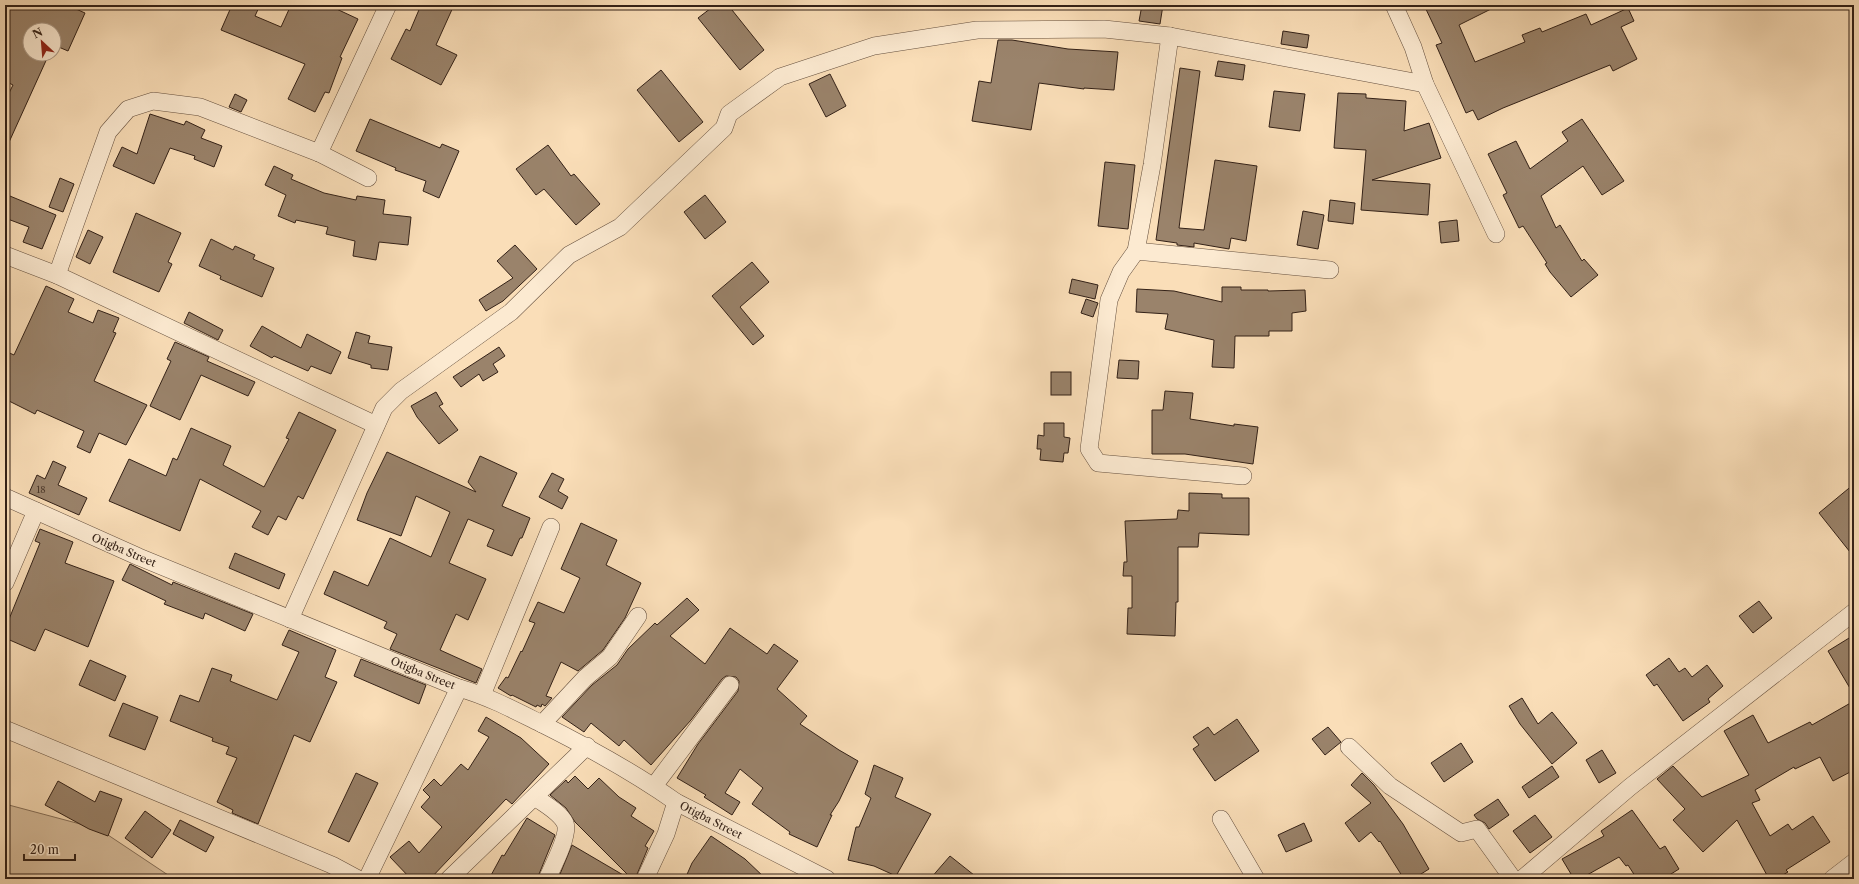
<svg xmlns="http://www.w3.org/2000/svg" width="1859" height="884" font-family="'Libre Caslon Text',serif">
  <rect width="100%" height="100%" fill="#fadeb8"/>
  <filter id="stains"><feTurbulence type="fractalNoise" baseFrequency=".005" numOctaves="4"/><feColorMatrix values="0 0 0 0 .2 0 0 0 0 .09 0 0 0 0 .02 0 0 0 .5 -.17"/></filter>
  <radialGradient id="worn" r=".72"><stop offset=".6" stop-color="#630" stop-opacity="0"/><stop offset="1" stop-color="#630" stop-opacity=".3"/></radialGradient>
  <path fill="#d8be9d" stroke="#86705a" d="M 5,804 L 99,829 L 174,879 L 5,879 Z"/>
  <g fill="#9a836b" stroke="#332117">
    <path d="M 5,5 L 67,5 L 85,13 L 68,51 L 54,45 L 54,30 L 30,30 L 30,54 L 49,54 L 5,151 L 5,101 L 13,85 L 5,81 Z"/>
    <path d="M 232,5 L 260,5 L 255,16 L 281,27 L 291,5 L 328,5 L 358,19 L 340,57 L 342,58 L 329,93 L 325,92 L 315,112 L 288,99 L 305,64 L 221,30 Z"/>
    <path d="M 421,5 L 454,5 L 436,45 L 457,55 L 441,85 L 391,59 L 406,29 L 410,31 Z"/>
    <path d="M 715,5 L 728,5 L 764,50 L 740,70 L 698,18 Z"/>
    <path d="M 1142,5 L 1163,5 L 1160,24 L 1139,21 Z"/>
    <path d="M 1424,5 L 1499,5 L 1459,25 L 1475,62 L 1525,42 L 1522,35 L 1540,28 L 1542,32 L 1586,14 L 1591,25 L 1628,8 L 1634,21 L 1621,27 L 1637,59 L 1613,71 L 1610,65 L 1503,108 L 1478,120 L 1473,110 L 1466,113 L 1436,45 L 1442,43 Z"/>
    <path d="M 1283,31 L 1309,35 L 1307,48 L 1281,44 Z"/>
    <path d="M 998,40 L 1012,40 L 1068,49 L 1118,52 L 1114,90 L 1084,88 L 1084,89 L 1039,83 L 1031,130 L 972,121 L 979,81 L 991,83 Z"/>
    <path d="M 1218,61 L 1245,65 L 1243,80 L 1215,76 Z"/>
    <path d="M 1180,68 L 1200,71 L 1179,228 L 1204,230 L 1215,160 L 1257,166 L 1246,241 L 1231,238 L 1229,249 L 1194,243 L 1194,247 L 1177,245 L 1177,243 L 1156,240 Z"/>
    <path d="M 661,70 L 703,122 L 679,142 L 637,90 Z"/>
    <path d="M 830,74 L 846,106 L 826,117 L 809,84 Z"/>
    <path d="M 1274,91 L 1305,94 L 1300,131 L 1269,127 Z"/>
    <path d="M 1338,93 L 1366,94 L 1366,98 L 1406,101 L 1404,131 L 1429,123 L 1441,158 L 1372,180 L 1430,184 L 1428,215 L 1361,210 L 1366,150 L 1334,148 Z"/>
    <path d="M 235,94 L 247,100 L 241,112 L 229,107 Z"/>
    <path d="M 150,114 L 184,125 L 186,121 L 205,130 L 201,138 L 222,146 L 214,167 L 194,159 L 195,156 L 170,148 L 154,184 L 113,166 L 122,147 L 137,154 Z"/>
    <path d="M 370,119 L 440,148 L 442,144 L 459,151 L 439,198 L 423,191 L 426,181 L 395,170 L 396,168 L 356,151 Z"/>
    <path d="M 1582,119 L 1624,181 L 1602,195 L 1583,166 L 1541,196 L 1556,228 L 1560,225 L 1582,261 L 1584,259 L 1598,275 L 1571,297 L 1550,272 L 1545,264 L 1547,263 L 1523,226 L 1519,228 L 1503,195 L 1507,193 L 1488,154 L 1516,141 L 1530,169 L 1568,141 L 1562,132 Z"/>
    <path d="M 548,145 L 571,176 L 574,174 L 600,204 L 576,225 L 544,189 L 536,195 L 516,169 Z"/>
    <path d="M 1105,162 L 1135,165 L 1128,229 L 1098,226 Z"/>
    <path d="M 274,166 L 293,175 L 291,179 L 324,193 L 356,200 L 357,196 L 385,200 L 383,214 L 411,217 L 408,245 L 379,242 L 376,260 L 353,256 L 355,241 L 326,234 L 328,227 L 296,220 L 295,223 L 278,216 L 286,195 L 265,185 Z"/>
    <path d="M 60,178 L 74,184 L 63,212 L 49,207 Z"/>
    <path d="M 5,194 L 56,215 L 42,249 L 23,242 L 29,227 L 5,218 Z"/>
    <path d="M 705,195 L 726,222 L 705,239 L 684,212 Z"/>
    <path d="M 1330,200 L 1355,203 L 1353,224 L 1328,221 Z"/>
    <path d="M 1303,211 L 1324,215 L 1318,249 L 1297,245 Z"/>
    <path d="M 136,213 L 181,233 L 168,262 L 172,264 L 159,292 L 113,272 Z"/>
    <path d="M 1457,220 L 1459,241 L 1441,243 L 1439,222 Z"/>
    <path d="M 88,230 L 103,237 L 90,264 L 76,257 Z"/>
    <path d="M 211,239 L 233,250 L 235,246 L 255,255 L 253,259 L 274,268 L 262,297 L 220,279 L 221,276 L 199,266 Z"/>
    <path d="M 515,245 L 537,269 L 503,301 L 486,311 L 479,300 L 513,278 L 497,261 Z"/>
    <path d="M 752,262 L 769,282 L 740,307 L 764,336 L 753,345 L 712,296 Z"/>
    <path d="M 1072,279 L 1098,285 L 1095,299 L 1069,293 Z"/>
    <path d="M 46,286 L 74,299 L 68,312 L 93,323 L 98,310 L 119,318 L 113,332 L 116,333 L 94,381 L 147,405 L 126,445 L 99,433 L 90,453 L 77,447 L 84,431 L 37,410 L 35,414 L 5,399 L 5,351 L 14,355 Z"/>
    <path d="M 1222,287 L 1241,287 L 1241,290 L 1268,290 L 1268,291 L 1305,290 L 1306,311 L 1292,313 L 1292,331 L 1269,331 L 1269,336 L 1235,336 L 1234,368 L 1212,367 L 1214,340 L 1165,329 L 1168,314 L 1136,312 L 1137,289 L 1174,291 L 1222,302 Z"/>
    <path d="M 1086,299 L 1098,303 L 1093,317 L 1081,313 Z"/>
    <path d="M 189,312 L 223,330 L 218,340 L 184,323 Z"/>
    <path d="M 262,326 L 301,348 L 307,334 L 341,352 L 331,374 L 311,366 L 308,371 L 274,356 L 272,358 L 250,346 Z"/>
    <path d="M 356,332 L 370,336 L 368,343 L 392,347 L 388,370 L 371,368 L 371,365 L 348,358 Z"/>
    <path d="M 175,342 L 209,357 L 207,361 L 255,382 L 248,396 L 201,375 L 180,420 L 150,406 L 171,361 L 167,359 Z"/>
    <path d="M 499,347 L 505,356 L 493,364 L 498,372 L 483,381 L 479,374 L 461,387 L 453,377 Z"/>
    <path d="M 1119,360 L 1139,361 L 1138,379 L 1117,378 Z"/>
    <rect x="1051" y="372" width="20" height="23"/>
    <path d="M 1165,391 L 1193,393 L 1190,419 L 1234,426 L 1234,424 L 1258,427 L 1253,464 L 1185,454 L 1152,454 L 1152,410 L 1163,410 Z"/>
    <path d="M 436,392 L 443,404 L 439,406 L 458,430 L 439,444 L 417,417 L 411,406 Z"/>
    <path d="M 299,412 L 336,430 L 303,499 L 298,496 L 286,520 L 278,516 L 268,535 L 252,527 L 261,511 L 200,479 L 180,531 L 109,501 L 129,459 L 166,476 L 173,458 L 177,460 L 191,428 L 231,446 L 223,465 L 264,487 L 289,439 L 286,438 Z"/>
    <path d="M 1044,423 L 1064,423 L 1064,437 L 1070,438 L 1068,453 L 1064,453 L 1063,462 L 1040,460 L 1041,449 L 1037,449 L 1038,435 L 1044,436 Z"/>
    <path d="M 387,452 L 476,492 L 468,482 L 480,456 L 517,473 L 502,506 L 530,518 L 522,538 L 520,538 L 512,556 L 487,546 L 494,530 L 468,519 L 449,563 L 486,579 L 468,620 L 456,614 L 440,650 L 482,669 L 476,683 L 390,649 L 397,634 L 384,628 L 387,622 L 324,594 L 334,571 L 368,586 L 390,538 L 431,557 L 450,512 L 416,496 L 401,536 L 357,520 L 367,493 Z"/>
    <path d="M 53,461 L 66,467 L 58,485 L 87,498 L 79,515 L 29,493 L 37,475 L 45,479 Z"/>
    <path d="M 552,473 L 564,479 L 558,491 L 568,497 L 562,509 L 539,497 Z"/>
    <path d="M 1854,484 L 1854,557 L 1819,513 Z"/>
    <path d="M 1189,493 L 1222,494 L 1222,498 L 1249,498 L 1249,535 L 1199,533 L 1198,547 L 1178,547 L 1178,602 L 1176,602 L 1175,636 L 1127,634 L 1128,608 L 1132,608 L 1132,576 L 1123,576 L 1124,562 L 1127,562 L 1125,521 L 1177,519 L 1178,510 L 1189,511 Z"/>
    <path d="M 581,523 L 617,540 L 606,565 L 641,583 L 625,618 L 603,650 L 578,671 L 561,662 L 546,696 L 552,698 L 545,706 L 542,704 L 541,707 L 537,705 L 536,707 L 512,695 L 511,696 L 498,688 L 506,677 L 508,678 L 521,651 L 522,652 L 535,623 L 529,621 L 538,602 L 564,613 L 580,578 L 561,569 Z"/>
    <path d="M 40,529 L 73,542 L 65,563 L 114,581 L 88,647 L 45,629 L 35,651 L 5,638 L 5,629 L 40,543 L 35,541 Z"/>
    <path d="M 235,553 L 285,574 L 279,589 L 229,568 Z"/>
    <path d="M 130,564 L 172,585 L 173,582 L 253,614 L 245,631 L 205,613 L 203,619 L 164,604 L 166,601 L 122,580 Z"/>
    <path d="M 687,598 L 699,610 L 670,636 L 705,664 L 730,628 L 767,654 L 774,644 L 798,661 L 777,689 L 807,716 L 800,724 L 839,750 L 858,761 L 839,801 L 830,815 L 832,815 L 817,847 L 789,834 L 790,832 L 752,804 L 763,788 L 740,769 L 725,793 L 740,802 L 732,815 L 704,797 L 706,795 L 677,778 L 698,744 L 738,691 L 739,681 L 736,677 L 726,676 L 722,679 L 691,720 L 651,765 L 624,740 L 619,746 L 591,723 L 584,732 L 562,717 L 592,685 L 617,665 L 628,649 L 655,623 L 657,625 Z"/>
    <path d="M 1759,601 L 1772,618 L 1753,633 L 1739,616 Z"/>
    <path d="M 289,630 L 336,650 L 325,677 L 337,682 L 310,742 L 294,735 L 258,824 L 232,813 L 233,810 L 217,802 L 237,758 L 226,754 L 229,747 L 212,741 L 213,738 L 170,721 L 180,695 L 199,702 L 212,668 L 232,675 L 230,681 L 277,700 L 299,652 L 282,645 Z"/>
    <path d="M 1854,635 L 1854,695 L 1828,651 Z"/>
    <path d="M 1669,658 L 1679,672 L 1685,668 L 1692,677 L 1707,665 L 1723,686 L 1708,699 L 1710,702 L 1683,721 L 1657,684 L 1654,686 L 1646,675 Z"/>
    <path d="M 361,659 L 426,685 L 419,704 L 354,676 Z"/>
    <path d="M 90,660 L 126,676 L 115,701 L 79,685 Z"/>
    <path d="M 1522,698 L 1538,724 L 1552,712 L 1577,743 L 1552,764 L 1520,724 L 1509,706 Z"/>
    <path d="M 1854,701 L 1854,770 L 1833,781 L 1820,757 L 1795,769 L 1794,767 L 1755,790 L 1760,800 L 1752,803 L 1770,836 L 1788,824 L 1792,830 L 1813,816 L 1830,842 L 1786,870 L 1788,872 L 1776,879 L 1769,879 L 1737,820 L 1703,852 L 1673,820 L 1685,809 L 1657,779 L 1673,766 L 1702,797 L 1749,775 L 1724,731 L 1753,715 L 1768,743 L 1810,722 L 1812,725 Z"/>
    <path d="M 123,703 L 158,717 L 145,750 L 109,736 Z"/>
    <path d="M 486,717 L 521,738 L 549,764 L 512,804 L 506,799 L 430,879 L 411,879 L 390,857 L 409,841 L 419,853 L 442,827 L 421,807 L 430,797 L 423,790 L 434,779 L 441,786 L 461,764 L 468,770 L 489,737 L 478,731 Z"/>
    <path d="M 1237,719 L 1259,751 L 1215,781 L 1193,749 L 1199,745 L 1193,737 L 1208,727 L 1214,735 Z"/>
    <path d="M 1328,727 L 1341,742 L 1325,755 L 1312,739 Z"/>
    <path d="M 1461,743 L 1473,762 L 1444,782 L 1431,763 Z"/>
    <path d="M 1602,750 L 1616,773 L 1599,783 L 1586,760 Z"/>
    <path d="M 874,765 L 903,778 L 895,797 L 931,814 L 896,876 L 874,866 L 848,860 L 856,827 L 859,827 L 871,798 L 865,794 Z"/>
    <path d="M 1552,766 L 1559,777 L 1529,798 L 1522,787 Z"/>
    <path d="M 356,773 L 378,783 L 349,842 L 328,832 Z"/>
    <path d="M 1362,773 L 1374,785 L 1403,824 L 1429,869 L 1413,879 L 1404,879 L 1380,841 L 1379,842 L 1371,832 L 1359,842 L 1345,823 L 1371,803 L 1351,785 Z"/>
    <path d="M 575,776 L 588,789 L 599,778 L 619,797 L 636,808 L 631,816 L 654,831 L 645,846 L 648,848 L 635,879 L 632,879 L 575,822 L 566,808 L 550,795 L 566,780 L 568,783 Z"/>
    <path d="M 58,781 L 95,802 L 100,791 L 122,799 L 108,836 L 89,829 L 45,805 Z"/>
    <path d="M 1498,799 L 1509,815 L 1489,829 L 1485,823 L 1477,819 L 1474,815 Z"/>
    <path d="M 1632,810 L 1660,849 L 1665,846 L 1679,869 L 1663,879 L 1637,879 L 1628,865 L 1626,866 L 1619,857 L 1580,879 L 1574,879 L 1562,859 L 1604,836 L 1601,831 Z"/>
    <path d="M 145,811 L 171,830 L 152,858 L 125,838 Z"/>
    <path d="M 1535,815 L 1552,837 L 1530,853 L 1513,831 Z"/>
    <path d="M 527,818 L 555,835 L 537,879 L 489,879 L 502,855 L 504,856 Z"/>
    <path d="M 180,820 L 214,837 L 206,852 L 173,834 Z"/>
    <path d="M 1304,823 L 1312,841 L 1286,852 L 1278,835 Z"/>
    <path d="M 711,836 L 745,859 L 766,879 L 685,879 L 692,863 Z"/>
    <path d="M 572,845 L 630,879 L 558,879 Z"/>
    <path d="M 950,856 L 979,879 L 930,879 Z"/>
  </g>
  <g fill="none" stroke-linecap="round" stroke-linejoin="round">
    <g stroke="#65503f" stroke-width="18">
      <g id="minor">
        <path d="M 1394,5 L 1413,47 L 1425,84 L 1496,234"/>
        <path d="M 1170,36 L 1152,165 L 1136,251 L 1121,272 L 1109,300 L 1089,449 L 1098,463 L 1243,476"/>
        <path d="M 319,153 L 388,5"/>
        <path d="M 1136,251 L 1330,270"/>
        <path d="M 5,255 L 57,275 L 376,425"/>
        <path d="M 57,275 L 108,132 L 128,109 L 153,101 L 200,107 L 319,153 L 368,178"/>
        <path d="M 5,497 L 139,557 L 459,688 C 487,696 512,709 538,722 C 586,746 632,771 676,802 L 827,879"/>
        <path d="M 5,583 L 36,511"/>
        <path d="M 290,619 L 384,408 L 401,391 L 511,312 L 569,255 L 620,227 L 724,128 L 729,114 L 780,77 L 874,46 L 977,30 L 1104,29 L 1170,36 L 1425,84"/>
        <path d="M 482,695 L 551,527"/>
        <path d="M 542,724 L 585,678 L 610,657 L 638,616"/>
        <path d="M 5,729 L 332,865 L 358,879"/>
        <path d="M 1349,747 L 1390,786 L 1461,833 L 1477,829 L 1513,879"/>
        <path d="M 654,786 L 730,685"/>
        <path d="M 535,797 C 544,804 560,812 565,823 C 570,834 552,868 547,879"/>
        <path d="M 1221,819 L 1256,879"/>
        <path d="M 367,879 L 459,688"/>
        <path d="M 449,879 L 587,746"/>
        <path d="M 645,879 L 666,834 L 676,802"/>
        <path d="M 1522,879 L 1630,787 L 1854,612"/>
        <path d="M 1832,879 L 1854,862"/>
      </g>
    </g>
    <use href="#minor" stroke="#fcead1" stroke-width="17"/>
  </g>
  <g text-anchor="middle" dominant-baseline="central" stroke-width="3" stroke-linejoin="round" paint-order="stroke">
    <g font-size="9" fill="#4d3a2c">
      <text x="41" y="489">18</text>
    </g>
    <g font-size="11" fill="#332117" stroke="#fcead1">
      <text transform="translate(124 550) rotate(23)">Otigba Street</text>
      <text transform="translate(423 673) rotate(22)">Otigba Street</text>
      <text transform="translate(711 820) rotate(27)">Otigba Street</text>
    </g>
  </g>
  <rect width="1859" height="884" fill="none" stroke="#fadeb8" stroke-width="20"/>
  <rect x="6" y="6" width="1847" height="872" fill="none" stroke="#332117" stroke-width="2"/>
  <rect x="10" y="10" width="1839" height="864" fill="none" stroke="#332117"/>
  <g transform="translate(42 42) rotate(334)"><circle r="19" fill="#fcead1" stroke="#ac9a87"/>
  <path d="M0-3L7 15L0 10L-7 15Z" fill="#8f2418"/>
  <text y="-6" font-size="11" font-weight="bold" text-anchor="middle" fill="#332117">N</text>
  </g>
  <path d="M24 854v6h51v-6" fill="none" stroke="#332117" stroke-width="2"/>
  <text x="30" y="854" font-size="12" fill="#332117" stroke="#fcead1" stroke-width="3" paint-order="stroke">20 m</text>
  <rect width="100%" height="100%" filter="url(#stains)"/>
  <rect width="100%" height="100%" fill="url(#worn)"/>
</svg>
